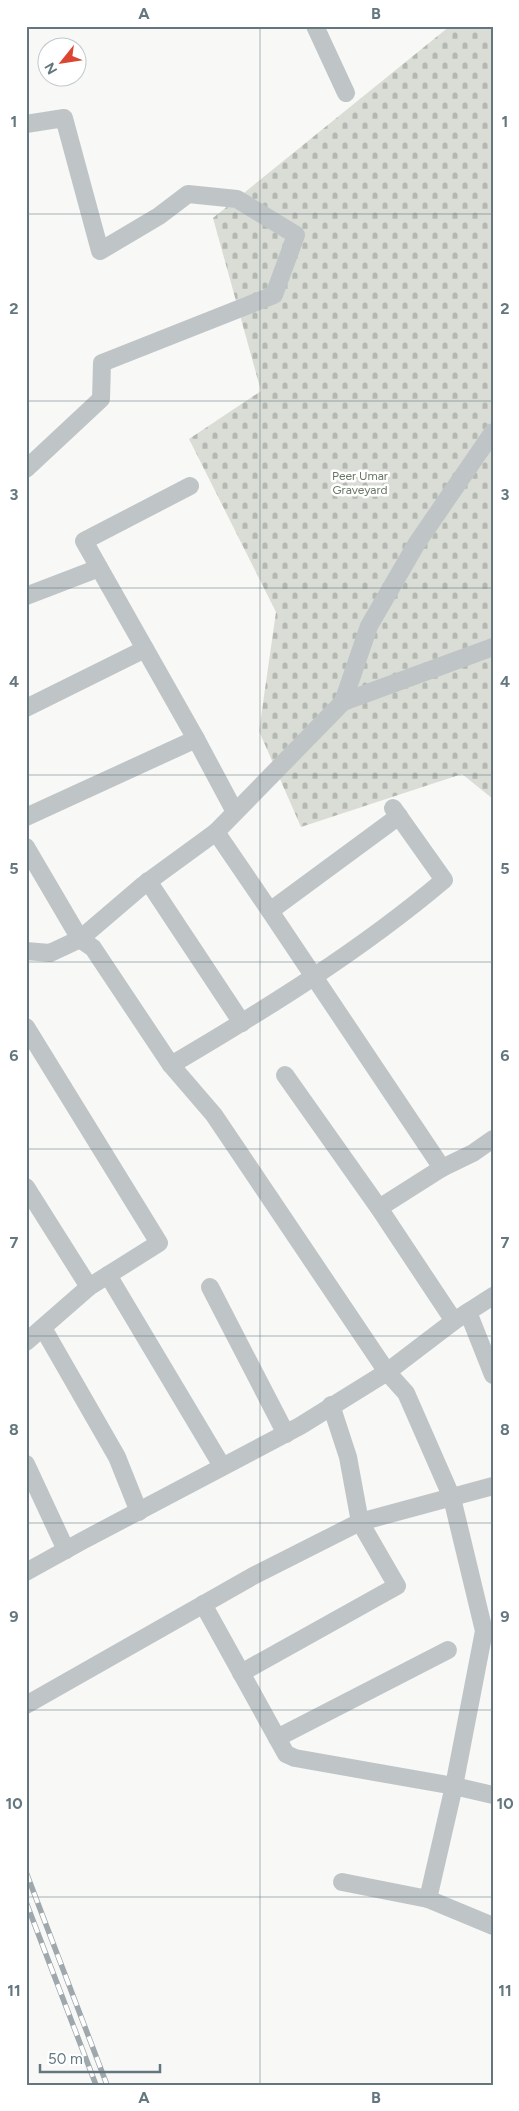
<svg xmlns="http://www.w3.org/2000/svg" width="519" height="2111" font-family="Figtree,sans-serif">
  <defs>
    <pattern id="cemetery-stones" width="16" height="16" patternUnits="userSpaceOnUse" patternTransform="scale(1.25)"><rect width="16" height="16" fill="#d9ddd5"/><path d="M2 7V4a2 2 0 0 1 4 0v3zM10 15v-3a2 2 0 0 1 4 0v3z" fill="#b4b8b2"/></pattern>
  </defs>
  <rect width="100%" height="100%" fill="#f8f8f6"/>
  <path fill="url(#cemetery-stones)" d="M 450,26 L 493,26 L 493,799 L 462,774 L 301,827 L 259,731 L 276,612 L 189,439 L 261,391 L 213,218 Z"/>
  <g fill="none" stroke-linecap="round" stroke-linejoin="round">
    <g stroke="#bfc5c7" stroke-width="18">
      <path d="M 315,26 L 346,93"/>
      <path d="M 26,124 L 64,118 L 100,251 L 159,216 L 188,194 L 237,199 L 296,235 L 274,295 L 102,363 L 101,399 L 26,469"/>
      <path d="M 190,486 L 84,541 L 196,739 L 235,812"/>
      <path d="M 26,596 L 99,568"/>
      <path d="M 343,702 L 493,647"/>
      <path d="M 26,708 L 145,649"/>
      <path d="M 26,817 L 196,739"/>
      <path d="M 216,832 L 343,702 L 369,626 L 417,543 L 493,432"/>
      <path d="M 26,847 L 80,939 L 93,948 L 171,1065 L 214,1115 L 387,1372 L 406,1393 L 452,1498 L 484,1631 L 454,1786 L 428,1899 L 493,1926"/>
      <path d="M 148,881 L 242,1023"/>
      <path d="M 270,911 L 442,1168"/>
      <path d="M 26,951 L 50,953 L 80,939 L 142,886 L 216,832 L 270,911 L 399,816"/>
      <path d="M 26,1027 L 159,1243 L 89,1287 L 26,1342"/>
      <path d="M 171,1065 C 266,1009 360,951 444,880 L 393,808"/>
      <path d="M 285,1075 L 379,1208 L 454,1321"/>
      <path d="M 26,1187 L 89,1287"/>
      <path d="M 379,1208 L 442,1168 L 473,1153 L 493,1139"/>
      <path d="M 108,1275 L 222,1466"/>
      <path d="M 210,1287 L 286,1434"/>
      <path d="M 468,1312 L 493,1375"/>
      <path d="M 43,1328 L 117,1457 L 139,1512"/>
      <path d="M 26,1464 L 66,1550"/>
      <path d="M 26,1572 L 82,1541 L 300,1426 L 387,1372 L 454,1321 L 493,1296"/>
      <path d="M 203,1604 L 286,1754 L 295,1758 L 454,1786 L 493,1795"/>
      <path d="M 241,1673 L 397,1586 L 360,1522 L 348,1457 L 331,1405"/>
      <path d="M 26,1705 L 253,1576 L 360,1522 L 493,1486"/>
      <path d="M 277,1738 L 448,1650"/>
      <path d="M 342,1882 L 428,1899"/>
    </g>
    <g stroke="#9fa8ac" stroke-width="5.5">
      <g id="rail">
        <path d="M 26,1872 L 107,2085"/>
        <path d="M 26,1902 L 96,2085"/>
      </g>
    </g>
    <use href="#rail" stroke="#fff" stroke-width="4" stroke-dasharray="11" stroke-linecap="butt"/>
  </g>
  <path fill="none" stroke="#64777f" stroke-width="1" stroke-opacity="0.55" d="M 260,26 L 260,2085M 26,214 L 493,214M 26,401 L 493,401M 26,588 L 493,588M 26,775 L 493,775M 26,962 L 493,962M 26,1149 L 493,1149M 26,1336 L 493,1336M 26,1523 L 493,1523M 26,1710 L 493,1710M 26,1897 L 493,1897"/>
  <g text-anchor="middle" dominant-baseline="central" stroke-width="5" stroke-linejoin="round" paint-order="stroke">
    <g font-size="12" fill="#697863" stroke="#fff">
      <text x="360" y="476">Peer Umar<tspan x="360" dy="14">Graveyard</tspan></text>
    </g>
  </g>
  <rect width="519" height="2111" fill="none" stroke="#ffffff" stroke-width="55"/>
  <g transform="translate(62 62) rotate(240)"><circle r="24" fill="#ffffff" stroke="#c1c9cc"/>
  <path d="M0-4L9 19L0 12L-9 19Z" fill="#dc4532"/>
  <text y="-8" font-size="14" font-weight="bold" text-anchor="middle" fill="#64777f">N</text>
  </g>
  <path d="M40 2064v8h120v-8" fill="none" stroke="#64777f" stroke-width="2.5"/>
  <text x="48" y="2064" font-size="15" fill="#64777f" stroke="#ffffff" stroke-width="4" paint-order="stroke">50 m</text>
  <rect x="28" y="28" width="464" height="2056" fill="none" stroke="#64777f" stroke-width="2"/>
  <g font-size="16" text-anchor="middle" font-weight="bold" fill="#64777f">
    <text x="144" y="19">A</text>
    <text x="376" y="19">B</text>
    <text x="14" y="127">1</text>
    <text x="505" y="127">1</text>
    <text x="14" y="314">2</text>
    <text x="505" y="314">2</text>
    <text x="14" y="500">3</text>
    <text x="505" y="500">3</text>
    <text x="14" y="687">4</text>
    <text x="505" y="687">4</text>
    <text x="14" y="874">5</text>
    <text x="505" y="874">5</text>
    <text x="14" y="1061">6</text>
    <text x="505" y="1061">6</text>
    <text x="14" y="1248">7</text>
    <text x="505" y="1248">7</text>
    <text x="14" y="1435">8</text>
    <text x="505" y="1435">8</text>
    <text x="14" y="1622">9</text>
    <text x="505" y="1622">9</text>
    <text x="14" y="1809">10</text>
    <text x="505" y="1809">10</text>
    <text x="14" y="1996">11</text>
    <text x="505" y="1996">11</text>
    <text x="144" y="2103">A</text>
    <text x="376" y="2103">B</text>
  </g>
</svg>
